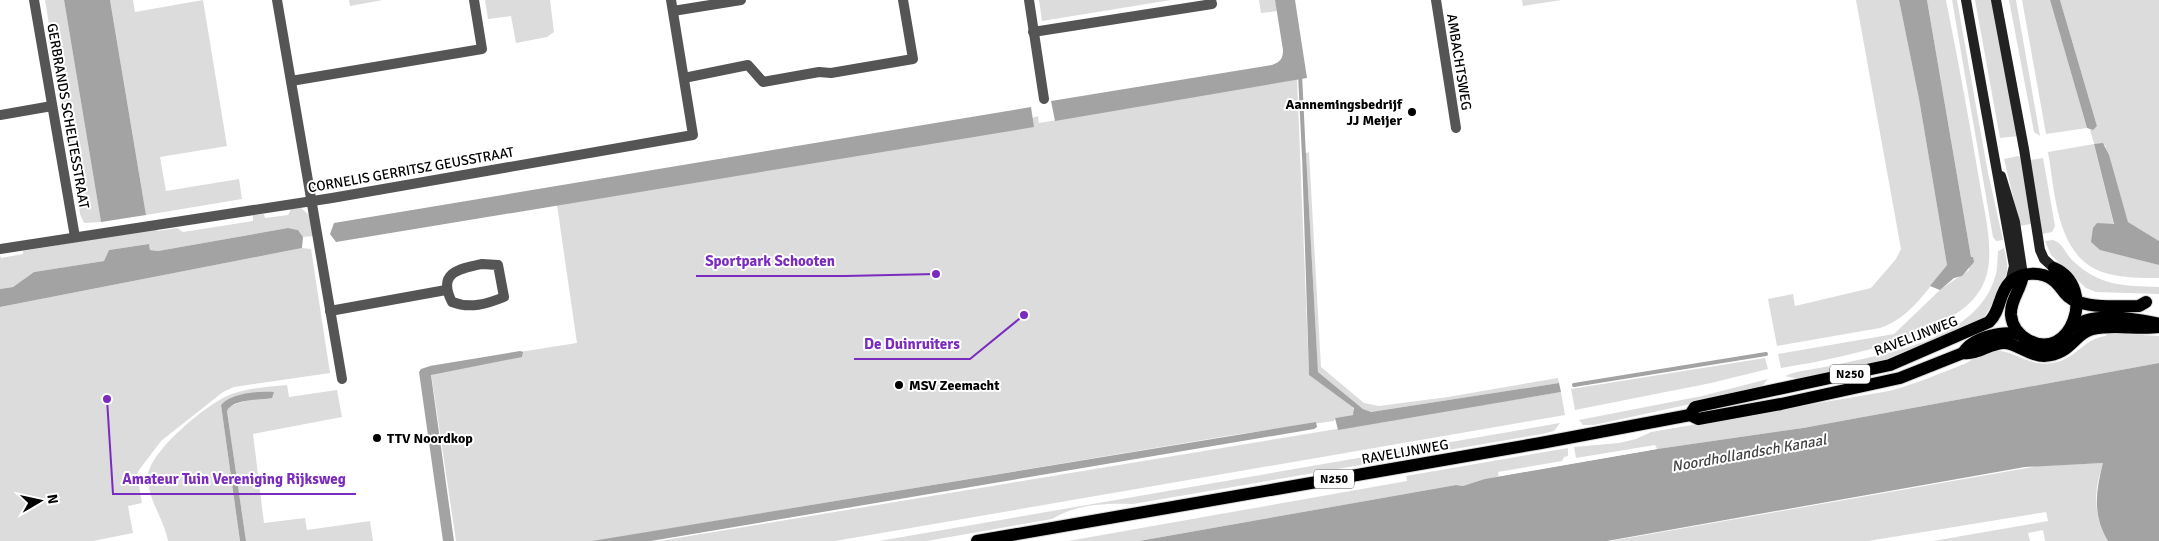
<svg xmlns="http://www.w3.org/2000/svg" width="2159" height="541" font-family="Signika,sans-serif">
  <rect width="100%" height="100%" fill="#fff"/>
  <g fill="#dcdcdc">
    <path d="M 45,0 L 64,0 L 101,222 L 84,223 L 80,214 Z"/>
    <path d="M 110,0 L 133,0 L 135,12 L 203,0 L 227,146 L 160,157 L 166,191 L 239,179 L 242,199 L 146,215 Z"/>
    <path d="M 349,0 L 383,0 L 350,6 Z"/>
    <path d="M 485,0 L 550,0 L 554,32 L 547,37 L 516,43 L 511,16 L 488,19 Z"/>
    <path d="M 1039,0 L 1171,0 L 1042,21 Z"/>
    <path d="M 1259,0 L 1275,0 L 1277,11 L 1261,13 Z"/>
    <path d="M 1522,0 L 1562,0 L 1523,6 Z"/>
    <path d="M 1856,0 L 1899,0 L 1919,99 L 1947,265 C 1927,290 1910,318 1880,328 L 1777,346 L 1768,299 L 1793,294 L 1795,306 L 1871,288 L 1896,259 L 1901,249 Z"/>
    <path d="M 1927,0 L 1946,0 C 1958,60 1969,119 1979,179 C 1983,205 1991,234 1989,261 C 1988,272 1985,284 1978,293 C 1949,337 1832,360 1781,368 L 1778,354 L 1894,334 L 1941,289 L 1969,270 L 1971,257 Z"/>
    <path d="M 1952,0 L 1957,0 L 1988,173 L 2003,240 L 1996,241 L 1993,237 Z"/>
    <path d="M 1975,0 L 1993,0 L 2018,136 L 2000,138 Z"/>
    <path d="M 2009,0 L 2016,0 L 2040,136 L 2034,132 Z"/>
    <path d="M 2022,0 L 2050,0 L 2087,128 L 2046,134 Z"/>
    <path d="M 2060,0 L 2159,0 L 2159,241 L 2128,222 L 2105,145 L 2094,145 L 2114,225 L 2093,241 L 2095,244 L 2119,254 L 2159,265 L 2159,278 C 2140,278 2120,278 2102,272 C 2056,256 2055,191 2048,152 L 2094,144 L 2090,130 L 2097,126 Z"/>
    <path d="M 1297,79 L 1309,375 L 1352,406 L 1355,412 L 1353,415 L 1335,418 L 1334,421 L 1233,435 L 595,541 L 456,541 L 430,366 L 577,343 L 557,205 L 1033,124 L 1032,118 L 1038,116 L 1039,123 Z"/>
    <path d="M 1309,152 L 1321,367 L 1364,403 L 1379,406 L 1448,397 L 1558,378 L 1559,383 L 1371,412 L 1363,409 L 1318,372 L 1306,153 Z"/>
    <path d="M 2018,156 L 2020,157 L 2031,224 L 2020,226 L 2004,159 Z"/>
    <path d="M 2043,158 L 2055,226 L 2052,232 L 2042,234 L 2030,160 Z"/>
    <path d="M 301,208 L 309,215 L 314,236 L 303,237 L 298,230 L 288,228 L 158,251 L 150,250 L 149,244 L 109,250 L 104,261 L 34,272 L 13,287 L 0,289 L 0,255 L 1,258 L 23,254 L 23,251 L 155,229 L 158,231 L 177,228 L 183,232 L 253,221 L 253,215 L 264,214 L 265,218 L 288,215 L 291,209 Z"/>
    <path d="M 2053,240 C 2063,243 2065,253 2072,260 C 2099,286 2123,286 2159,287 L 2159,294 L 2096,292 L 2086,288 L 2051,255 L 2045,241 Z"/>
    <path d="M 302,248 L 311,249 L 330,373 L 234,387 L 223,392 L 161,441 L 139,470 L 137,474 L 142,503 L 128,506 L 133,533 L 93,541 L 0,541 L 0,307 Z"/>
    <path d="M 2004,248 C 2006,256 2008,265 2007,272 C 2006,278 1987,315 1983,318 L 1885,361 L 1799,379 L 1785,376 C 1799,370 1816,369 1830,366 C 1885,354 1977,340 1995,277 C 1998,268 1997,260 1998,251 Z"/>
    <path d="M 2107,333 L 2159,336 L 2159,363 L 1803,428 L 1657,449 L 1655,445 L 1576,458 L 1574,447 L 1619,443 L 1636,439 L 1651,432 L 1889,391 C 1915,384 1939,374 1964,364 C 1972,360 1984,353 1992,351 C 2016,349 2028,369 2057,362 C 2077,357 2085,338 2106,336 Z"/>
    <path d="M 1765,358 L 1768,369 L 1711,383 L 1575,410 L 1571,389 Z"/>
    <path d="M 1768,379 L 1763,385 L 1755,390 L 1594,425 L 1583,425 L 1579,420 L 1702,396 Z"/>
    <path d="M 287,385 L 289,397 L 337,390 L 342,417 L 253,434 L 264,523 L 305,518 L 307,530 L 370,521 L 373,541 L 246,541 L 227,411 L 230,406 L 272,392 C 257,394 231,392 221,405 L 240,541 L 168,541 C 164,519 147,498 148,476 C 150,451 205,406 227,396 C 245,388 267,387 287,385 Z"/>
    <path d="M 1561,392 L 1565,415 L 835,541 L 659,541 Z"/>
    <path d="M 1560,423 L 1554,431 L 1542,434 L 1133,504 C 1105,503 1077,504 1052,519 L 927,541 L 879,541 Z"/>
    <path d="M 1568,448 L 1568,456 L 1564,457 L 1562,461 L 1498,472 L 1499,476 L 1463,486 L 1456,485 L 1139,541 L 1068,541 L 1407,481 L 1406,476 Z"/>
    <path d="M 2104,463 C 2093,488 2093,517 2108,541 L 2045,541 L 2043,530 L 2028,533 L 2030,541 L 1933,541 L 2048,521 L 2046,512 L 1868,541 L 1611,541 L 2038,466 Z"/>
  </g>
  <g fill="#a3a3a3">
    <path d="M 64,0 L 110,0 L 146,215 L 101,222 Z"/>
    <path d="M 1275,0 L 1295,0 L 1307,78 L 1055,121 L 1051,101 L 1272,65 C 1280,62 1283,59 1283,50 Z"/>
    <path d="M 1899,0 L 1927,0 L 1971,257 L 1973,257 L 1974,262 L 1962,276 L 1954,278 L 1940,290 L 1930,286 L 1947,265 L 1919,99 Z"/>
    <path d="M 2050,0 L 2060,0 L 2097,126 L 2093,130 L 2087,128 Z"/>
    <path d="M 1031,107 L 1034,127 L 336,242 L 330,234 L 334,223 Z"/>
    <path d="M 2103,143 L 2109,155 L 2128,222 L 2159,241 L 2159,265 L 2100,250 L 2091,242 L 2093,228 L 2097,223 L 2114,224 L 2094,144 Z"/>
    <path d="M 1302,153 L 1306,153 L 1318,372 L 1363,409 L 1371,412 L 1559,383 L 1561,392 L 1338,430 L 1335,418 L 1353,415 L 1354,408 L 1309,375 Z"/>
    <path d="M 288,228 L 298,230 L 303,237 L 302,248 L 0,307 L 0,289 L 13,287 L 34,272 L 104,261 L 109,250 L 149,244 L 150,250 L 158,251 Z"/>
    <path d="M 520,351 L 523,352 L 522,357 L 431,375 L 454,541 L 443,541 L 419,372 L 421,369 L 430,366 Z"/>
    <path d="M 2159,363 L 2159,541 L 2108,541 C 2092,515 2096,490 2103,463 L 2025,467 L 1607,541 L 1139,541 L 1456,485 L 1463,486 L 1485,479 L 1657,449 L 1803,428 Z"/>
    <path d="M 274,392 L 272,398 C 260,400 232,399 227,411 L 246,541 L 240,541 L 221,405 C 230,393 260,391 274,392 Z"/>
    <path d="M 1316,422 L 1317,427 L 1314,429 L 651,541 L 592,541 Z"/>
  </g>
  <path fill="#fff" d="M 1656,447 L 1657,449 L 1499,476 L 1498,474 Z"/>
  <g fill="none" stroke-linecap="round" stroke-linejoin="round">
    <g stroke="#a3a3a3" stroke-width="4">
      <path d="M 1300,74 L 1304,157"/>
      <path d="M 1574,385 L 1766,354"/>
    </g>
    <g stroke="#dbdbdb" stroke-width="14">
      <g id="primary">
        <path d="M 2023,275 C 2021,290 2010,300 2011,315 C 2012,326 2019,335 2028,340 C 2071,364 2098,287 2054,268"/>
        <path d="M 2070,329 C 2089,311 2132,318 2156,323"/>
        <path d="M 1963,353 C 1973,337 2004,330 2021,335"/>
        <path d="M 1690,415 L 1695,407 L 1890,365 L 1989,322 C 2001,311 1998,294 2010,282 C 2021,272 2041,271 2053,280 C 2063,287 2064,298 2078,302 C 2096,308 2119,306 2139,306 L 2146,302"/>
        <path d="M 977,541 L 1541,443 L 1690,415 L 1698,419 L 1781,404 L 1900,378 L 1963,353 C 1978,355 1990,343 2004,343 C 2017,343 2028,356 2044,356 C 2071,355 2074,333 2093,329 C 2113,324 2138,330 2159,327"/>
      </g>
    </g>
    <g stroke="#555" stroke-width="10">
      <path d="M 34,0 L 75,237"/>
      <path d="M 277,0 L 342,379"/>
      <path d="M 1029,0 L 1044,99"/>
      <path d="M 1436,0 L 1456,128"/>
      <path d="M 673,11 L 741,0"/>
      <path d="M 1033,32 L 1212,4 L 1211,0"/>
      <path d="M 684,78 L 748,65 L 763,82 L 819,72 L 831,73 L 913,59 L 903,0"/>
      <path d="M 291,81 L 482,49 L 474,0"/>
      <path d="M 0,115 L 52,106"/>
      <path d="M 0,249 L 332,198 L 693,135 L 671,0"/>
      <path d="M 482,264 L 498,265 L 504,297 C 487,304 470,309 452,302 C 437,273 458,269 482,264 Z"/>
      <path d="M 330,311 L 446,290"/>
    </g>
    <g stroke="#222" stroke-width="10">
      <path d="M 1966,0 L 2014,266 L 2010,283"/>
      <path d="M 1996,0 L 2024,149 L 2040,250 L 2044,259 L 2054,268"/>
      <path d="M 2001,176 L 2015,222 L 2023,275"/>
    </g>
    <use href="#primary" stroke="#000" stroke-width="12"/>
  </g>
  <g fill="#000" stroke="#fff" stroke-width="2">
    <circle cx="1412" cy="112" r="5"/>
    <circle cx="899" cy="385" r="5"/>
    <circle cx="377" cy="438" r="5"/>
  </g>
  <g text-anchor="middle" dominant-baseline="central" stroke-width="4" stroke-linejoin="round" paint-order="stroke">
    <g fill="#fff" stroke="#4c4c4c" stroke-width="1">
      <rect x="1830" y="364.5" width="40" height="19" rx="4"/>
      <rect x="1314" y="469.5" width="40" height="19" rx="4"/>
    </g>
    <g font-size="12" font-weight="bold" fill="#000">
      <text x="1850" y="374">N250</text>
      <text x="1334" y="479">N250</text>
    </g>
    <g font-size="14" fill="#000" stroke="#fff">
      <text transform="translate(1459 62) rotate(81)">AMBACHTSWEG</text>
      <text transform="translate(68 116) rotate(80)">GERBRANDS SCHELTESSTRAAT</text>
      <text transform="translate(411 170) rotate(-10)">CORNELIS GERRITSZ GEUSSTRAAT</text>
      <text transform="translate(1916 336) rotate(-21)">RAVELIJNWEG</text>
      <text transform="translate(1405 452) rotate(-10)">RAVELIJNWEG</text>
    </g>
    <g font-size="14" font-weight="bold" fill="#000" stroke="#fff" text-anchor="start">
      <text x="1402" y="104" text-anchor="end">Aannemingsbedrijf<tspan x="1402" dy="16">JJ Meijer</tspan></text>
      <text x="909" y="385">MSV Zeemacht</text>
      <text x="387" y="438">TTV Noordkop</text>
    </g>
    <g font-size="15" font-style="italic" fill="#444" stroke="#fff">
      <text transform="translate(1749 453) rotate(-10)">Noordhollandsch Kanaal</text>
    </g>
  </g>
  <path fill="none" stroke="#7b2cbf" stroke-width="2" d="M936 274L845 276H696M1024 315L970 359H854M107 399L113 494H356"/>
  <g fill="#7b2cbf" stroke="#fff" stroke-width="2">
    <circle cx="936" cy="274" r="5"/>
    <circle cx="1024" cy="315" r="5"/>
    <circle cx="107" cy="399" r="5"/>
  </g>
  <g font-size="15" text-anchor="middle" font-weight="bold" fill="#7b2cbf" stroke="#fff" stroke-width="4" stroke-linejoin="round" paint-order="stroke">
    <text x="770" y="266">Sportpark Schooten</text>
    <text x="912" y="349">De Duinruiters</text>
    <text x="234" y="484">Amateur Tuin Vereniging Rijksweg</text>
  </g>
  <g transform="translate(40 501) rotate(81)" stroke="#ffffff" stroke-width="4" paint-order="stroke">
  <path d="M0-4L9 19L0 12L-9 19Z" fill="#000000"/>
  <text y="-8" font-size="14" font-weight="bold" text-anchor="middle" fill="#000000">N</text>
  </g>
</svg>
